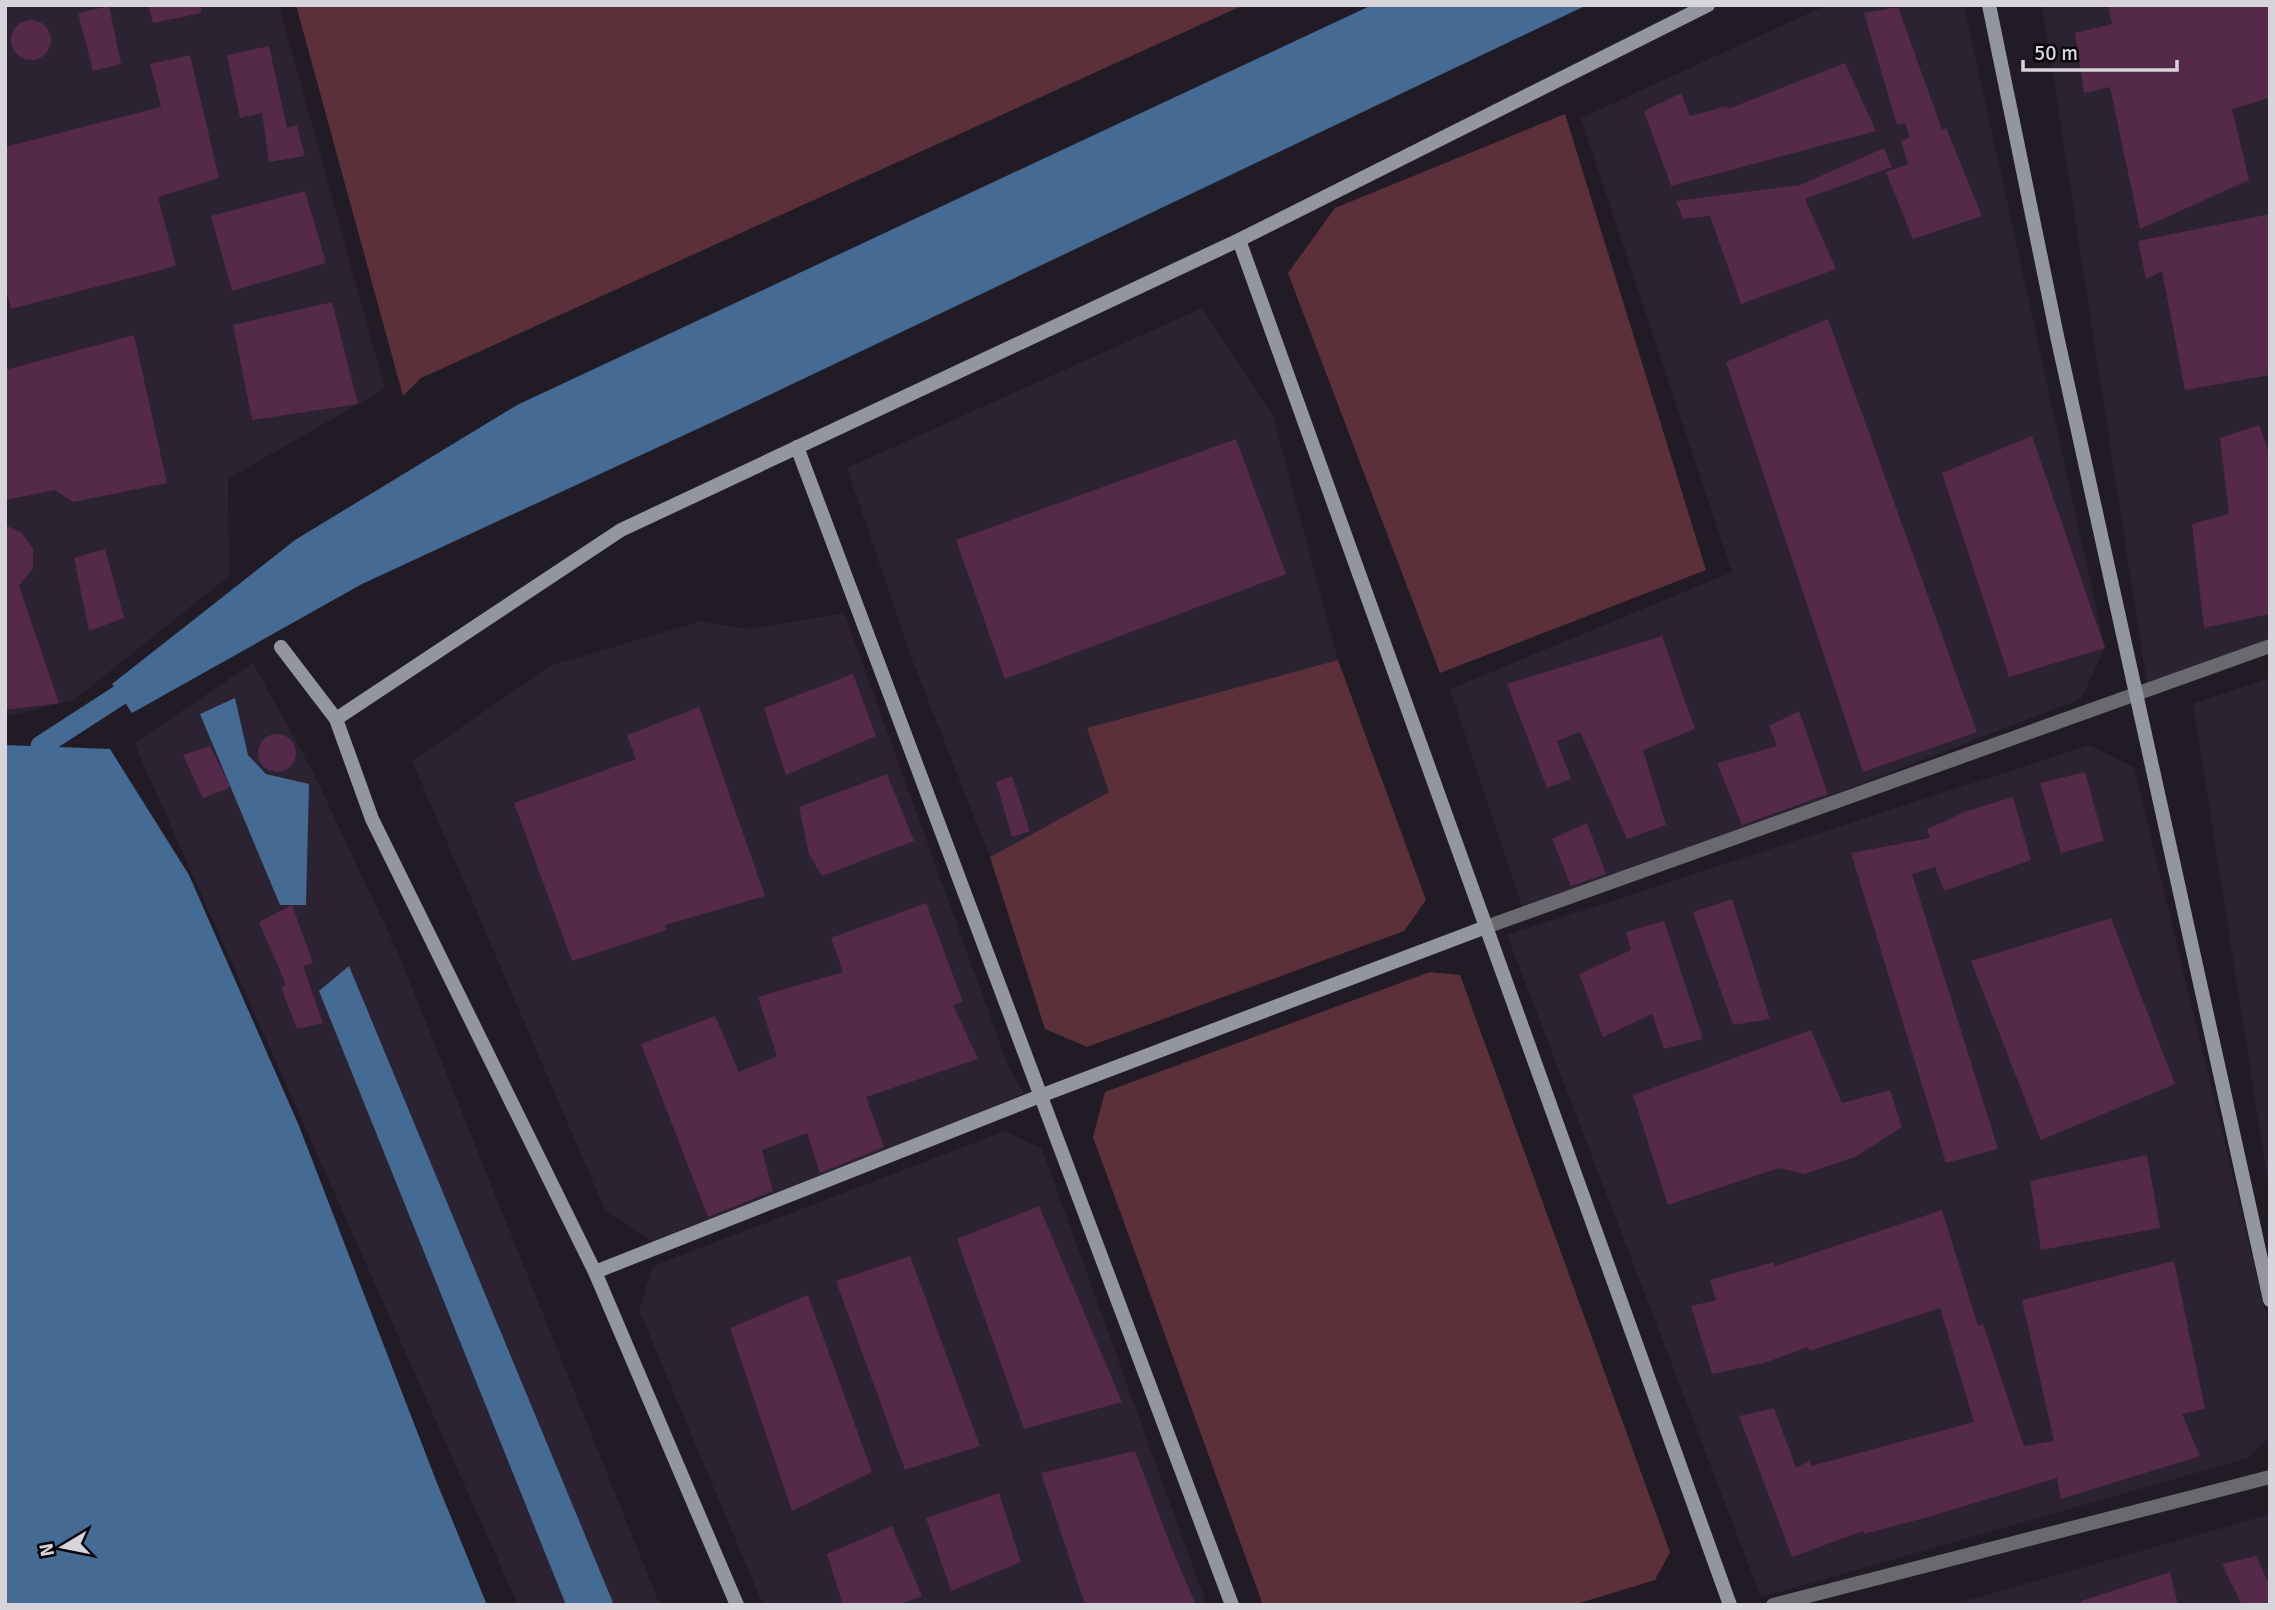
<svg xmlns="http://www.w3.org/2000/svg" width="2275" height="1610" font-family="Signika,sans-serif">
  <rect width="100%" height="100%" fill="#211b26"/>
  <g fill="#2b2232">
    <path d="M 5,5 L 279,5 L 385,389 L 228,479 L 229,576 L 74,700 L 5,717 Z"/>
    <path d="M 1827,5 L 1964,5 L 2105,648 L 2081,699 L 1524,913 L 1450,689 L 1732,572 L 1581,118 Z"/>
    <path d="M 2042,5 L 2270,5 L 2270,644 L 2148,691 Z"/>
    <path d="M 1202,308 L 1273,416 L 1338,660 L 1088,728 L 1109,792 L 990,857 L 911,657 L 847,468 Z"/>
    <path d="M 844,613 L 1008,1065 L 1024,1094 L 660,1246 L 605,1210 L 412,761 L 552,665 L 702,621 L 746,629 Z"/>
    <path d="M 253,663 L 313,772 L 399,955 L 660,1605 L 518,1605 L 134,743 Z"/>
    <path d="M 2270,678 L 2270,1195 L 2193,704 Z"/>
    <path d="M 2089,745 L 2134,767 L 2270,1330 L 2270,1436 L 2248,1458 L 1761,1597 L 1507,935 Z"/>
    <path d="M 1005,1131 L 1042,1149 L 1207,1605 L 763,1605 L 639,1310 L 653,1266 Z"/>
    <path d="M 2267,1515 L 2270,1517 L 2270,1605 L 1951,1605 Z"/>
  </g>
  <g fill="#5c303b">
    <path d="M 296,5 L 1244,5 L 421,378 L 403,396 Z"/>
    <path d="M 1565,114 L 1706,570 L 1440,673 L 1288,273 L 1335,208 Z"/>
    <path d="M 1338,660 L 1426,900 L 1404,931 L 1087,1047 L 1045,1029 L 990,857 L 1109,792 L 1087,728 Z"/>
    <path d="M 1430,972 L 1460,975 L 1670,1552 L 1655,1580 L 1573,1605 L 1263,1605 L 1093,1137 L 1105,1092 Z"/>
  </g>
  <g fill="#456a93">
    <path d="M 1372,5 L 1587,5 L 719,419 L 362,584 L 132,713 L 112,684 L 295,540 L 517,405 Z"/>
    <path d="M 235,698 L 248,755 L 266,774 L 309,784 L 306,905 L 280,905 L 200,714 Z"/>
    <path d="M 5,745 L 110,749 L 189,875 L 299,1126 L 437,1483 L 487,1605 L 5,1605 Z"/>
    <path d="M 349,966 L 614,1605 L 566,1605 L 319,991 Z"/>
  </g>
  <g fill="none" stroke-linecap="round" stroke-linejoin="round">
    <path stroke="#456a93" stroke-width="21" d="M 41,746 L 143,680"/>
  </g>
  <g fill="#542949">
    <path d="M 148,5 L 201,5 L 201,13 L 153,23 Z"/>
    <path d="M 2108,5 L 2270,5 L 2270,98 L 2232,109 L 2249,180 L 2140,229 L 2110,87 L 2084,93 L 2075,33 L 2112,24 Z"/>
    <path d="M 109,6 L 121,64 L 93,71 L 78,13 Z"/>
    <path d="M 1898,7 L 1942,130 L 1946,128 L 1982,216 L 1913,239 L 1886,172 L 1908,164 L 1901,141 L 1910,137 L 1905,123 L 1897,125 L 1864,13 Z"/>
    <circle cx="31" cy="40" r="20"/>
    <path d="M 269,46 L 287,128 L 297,125 L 305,156 L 269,162 L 262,113 L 240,118 L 227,55 Z"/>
    <path d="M 190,55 L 219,178 L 158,197 L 176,266 L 11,309 L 5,284 L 5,147 L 161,107 L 150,64 Z"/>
    <path d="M 1845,63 L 1876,131 L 1671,186 L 1644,111 L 1681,93 L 1690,116 L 1727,106 L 1728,109 Z"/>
    <path d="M 1884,148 L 1892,167 L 1805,199 L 1836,269 L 1741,304 L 1710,216 L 1683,219 L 1676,201 L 1800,185 Z"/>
    <path d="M 305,191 L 326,263 L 232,291 L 211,216 Z"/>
    <path d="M 2270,214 L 2270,375 L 2185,390 L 2162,271 L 2146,279 L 2138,241 Z"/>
    <path d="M 332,302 L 358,404 L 252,420 L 233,325 Z"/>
    <path d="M 1828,319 L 1977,732 L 1863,772 L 1726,362 Z"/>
    <path d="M 134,335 L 167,483 L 73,502 L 55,490 L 5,500 L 5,370 Z"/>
    <path d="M 2259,425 L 2270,455 L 2270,614 L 2204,628 L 2192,524 L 2229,514 L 2220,438 Z"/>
    <path d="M 2032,436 L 2105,648 L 2009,677 L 1942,473 Z"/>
    <path d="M 1236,439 L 1286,574 L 1005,679 L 956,540 Z"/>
    <path d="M 5,525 L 21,532 L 33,548 L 33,568 L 19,586 L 59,703 L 5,710 Z"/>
    <path d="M 105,549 L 124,618 L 89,631 L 74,558 Z"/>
    <path d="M 1662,636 L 1695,729 L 1643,750 L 1666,825 L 1627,839 L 1580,732 L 1557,741 L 1571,779 L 1547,788 L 1507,684 Z"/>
    <path d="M 853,674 L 876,736 L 786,775 L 764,708 Z"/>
    <path d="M 699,707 L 765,896 L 665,925 L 667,930 L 572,961 L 514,803 L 636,759 L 627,735 Z"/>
    <path d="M 1799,711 L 1828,794 L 1742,825 L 1717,763 L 1777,746 L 1769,726 Z"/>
    <circle cx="277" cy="753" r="19"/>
    <path d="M 210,746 L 231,787 L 203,798 L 183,755 Z"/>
    <path d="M 2085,772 L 2104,841 L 2061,853 L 2040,783 Z"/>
    <path d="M 887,774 L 914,841 L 822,876 L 809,854 L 799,807 Z"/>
    <path d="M 1012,776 L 1030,831 L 1012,837 L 996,782 Z"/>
    <path d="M 2013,797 L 2031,860 L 1944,891 L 1935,867 L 1912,874 L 1998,1149 L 1946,1163 L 1851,853 L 1930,838 L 1927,829 L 1967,811 Z"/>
    <path d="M 1587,823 L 1606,874 L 1571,886 L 1552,839 Z"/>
    <path d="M 1732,899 L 1770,1019 L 1733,1025 L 1693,912 Z"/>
    <path d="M 926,903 L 963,1002 L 953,1005 L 978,1059 L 866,1097 L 884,1147 L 820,1173 L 807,1133 L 762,1150 L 773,1191 L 708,1217 L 641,1044 L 715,1016 L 739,1072 L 777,1056 L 758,997 L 843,972 L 831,938 Z"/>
    <path d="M 292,905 L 313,963 L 303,966 L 323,1023 L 297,1029 L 281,987 L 286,985 L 259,922 Z"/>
    <path d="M 2111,918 L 2175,1084 L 2041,1140 L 1971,961 Z"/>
    <path d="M 1664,921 L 1703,1039 L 1664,1049 L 1652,1014 L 1603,1037 L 1579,974 L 1631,950 L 1626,932 Z"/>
    <path d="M 1811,1030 L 1842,1103 L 1890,1090 L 1902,1127 L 1855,1157 L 1804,1174 L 1779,1168 L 1668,1205 L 1633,1095 Z"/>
    <path d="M 2147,1155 L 2160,1228 L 2041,1250 L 2030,1181 Z"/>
    <path d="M 1039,1206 L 1122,1402 L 1024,1429 L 957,1239 Z"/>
    <path d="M 1942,1210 L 1978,1326 L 1983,1324 L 2024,1446 L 2054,1441 L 2022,1300 L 2174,1261 L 2205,1409 L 2182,1414 L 2200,1456 L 2061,1499 L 2057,1478 L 1928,1517 L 1864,1534 L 1863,1531 L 1792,1557 L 1739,1416 L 1774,1408 L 1796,1468 L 1810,1460 L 1811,1466 L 1974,1422 L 1940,1308 L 1809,1351 L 1808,1347 L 1764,1363 L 1712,1374 L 1691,1306 L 1716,1300 L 1710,1280 L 1774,1262 L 1775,1266 Z"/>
    <path d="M 910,1256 L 980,1446 L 905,1470 L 836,1281 Z"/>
    <path d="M 808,1295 L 872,1472 L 792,1511 L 730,1328 Z"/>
    <path d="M 1135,1451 L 1170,1544 L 1196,1605 L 1085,1605 L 1041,1473 Z"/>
    <path d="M 999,1493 L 1021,1562 L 951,1591 L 926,1518 Z"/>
    <path d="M 892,1526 L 922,1596 L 899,1605 L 843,1605 L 827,1554 Z"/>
    <path d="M 2256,1556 L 2270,1586 L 2270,1605 L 2242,1605 L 2222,1564 Z"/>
    <path d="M 2170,1572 L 2178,1605 L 2082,1605 L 2081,1601 Z"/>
  </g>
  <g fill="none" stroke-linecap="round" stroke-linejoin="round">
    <g stroke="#696a70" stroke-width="14">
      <path d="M 1486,927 L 2270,646"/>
      <path d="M 1773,1605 L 2270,1477"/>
    </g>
    <g stroke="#94969f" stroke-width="14">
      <path d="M 1989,5 L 2057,336 L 2270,1300"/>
      <path d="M 1239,240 L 1730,1605"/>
      <path d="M 797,447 L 1232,1605"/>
      <path d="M 281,647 L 336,719 L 372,819 L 595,1272 L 737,1605"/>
      <path d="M 336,719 L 621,530 L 1239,240 L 1708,5"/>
      <path d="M 595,1272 L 1040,1096 L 1486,927"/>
    </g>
  </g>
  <rect width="2275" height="1610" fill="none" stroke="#d7d4db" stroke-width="14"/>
  <g transform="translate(63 1547) rotate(260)" stroke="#09070b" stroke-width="5" paint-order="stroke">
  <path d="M0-5L12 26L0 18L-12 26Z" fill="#d7d4db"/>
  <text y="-10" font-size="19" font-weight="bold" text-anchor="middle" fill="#d7d4db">N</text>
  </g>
  <path d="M2023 60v10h154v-10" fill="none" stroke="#d7d4db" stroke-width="3.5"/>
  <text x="2034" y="60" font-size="21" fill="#d7d4db" stroke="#09070b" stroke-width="5" paint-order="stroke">50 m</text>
</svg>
